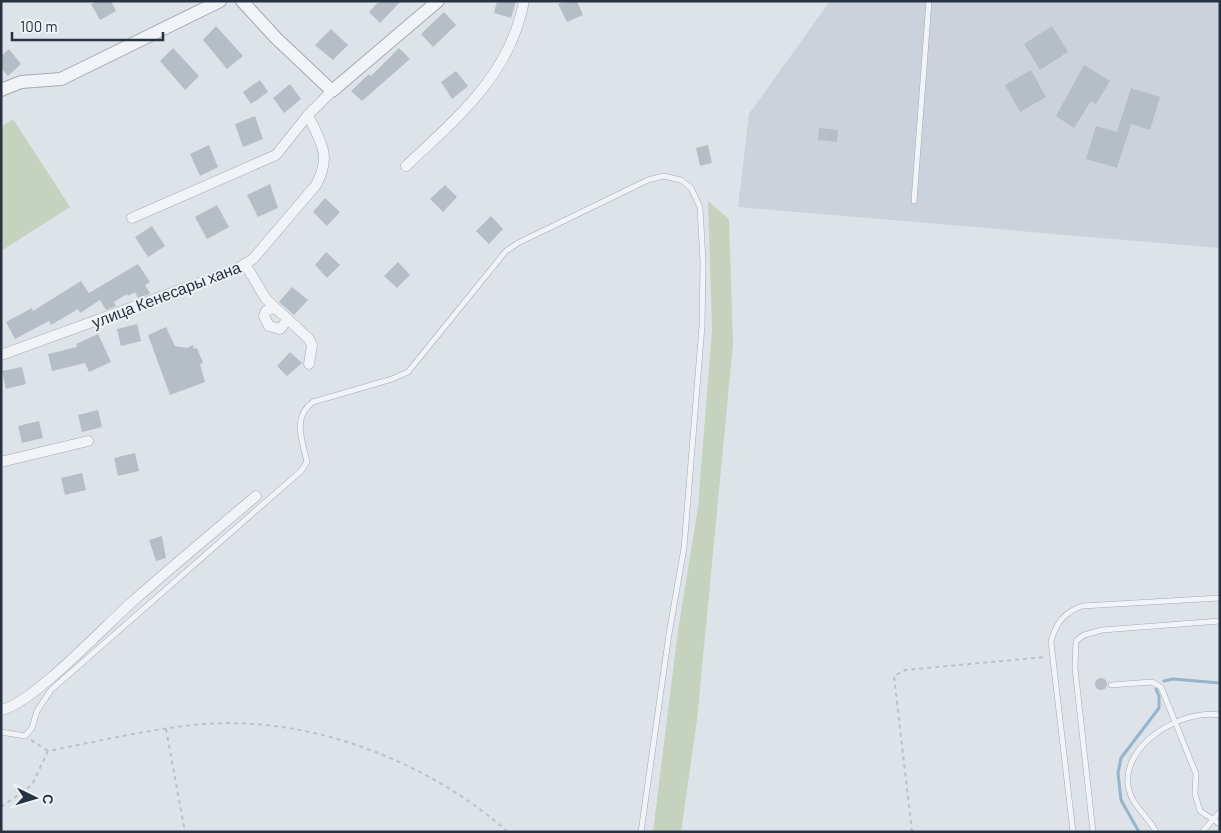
<svg xmlns="http://www.w3.org/2000/svg" width="1221" height="833" font-family="Barlow,sans-serif">
  <rect width="100%" height="100%" fill="#dee3e9"/>
  <path fill="#ccd2db" d="M 830,1 L 1220,1 L 1220,248 L 738,207 L 749,114 Z"/>
  <g fill="#c5d3be">
    <path d="M 13,119 L 70,207 L 1,251 L 1,127 Z"/>
    <path d="M 708,201 L 729,219 L 733,344 L 697,720 L 681,832 L 653,832 L 678,631 L 698,507 L 712,329 Z"/>
  </g>
  <g fill="none" stroke-linecap="round" stroke-linejoin="round">
    <g stroke="#95b5cc" stroke-width="3">
      <path d="M 1164,681 L 1173,679 L 1220,683"/>
      <path d="M 1139,832 L 1121,800 L 1118,773 L 1121,758 L 1159,708 L 1159,696 L 1156,689"/>
    </g>
  </g>
  <g fill="#b5bdc6">
    <path d="M 97,1 L 111,1 L 116,11 L 100,20 L 91,4 Z"/>
    <path d="M 379,1 L 401,1 L 380,23 L 369,12 Z"/>
    <path d="M 497,1 L 516,1 L 511,18 L 494,13 Z"/>
    <path d="M 565,1 L 577,1 L 583,15 L 567,22 L 558,4 Z"/>
    <path d="M 444,12 L 456,25 L 433,47 L 421,34 Z"/>
    <path d="M 216,26 L 243,56 L 227,69 L 203,40 Z"/>
    <path d="M 1052,26 L 1068,52 L 1040,70 L 1024,44 Z"/>
    <path d="M 331,29 L 348,45 L 333,60 L 315,45 Z"/>
    <path d="M 173,48 L 199,76 L 185,90 L 160,61 Z"/>
    <path d="M 399,48 L 410,59 L 362,101 L 351,91 L 369,74 L 371,76 Z"/>
    <path d="M 9,49 L 21,64 L 8,76 L 1,68 L 1,56 Z"/>
    <path d="M 1084,65 L 1110,81 L 1096,104 L 1091,101 L 1074,128 L 1056,116 Z"/>
    <path d="M 1031,70 L 1046,97 L 1020,112 L 1005,85 Z"/>
    <path d="M 456,71 L 468,86 L 452,99 L 441,82 Z"/>
    <path d="M 260,80 L 268,92 L 251,104 L 243,92 Z"/>
    <path d="M 290,84 L 301,99 L 284,113 L 273,98 Z"/>
    <path d="M 1131,88 L 1160,97 L 1150,130 L 1131,124 L 1117,168 L 1086,159 L 1096,126 L 1117,132 Z"/>
    <path d="M 255,116 L 263,139 L 243,147 L 235,124 Z"/>
    <path d="M 819,128 L 838,130 L 837,142 L 818,140 Z"/>
    <path d="M 209,145 L 218,167 L 200,176 L 190,154 Z"/>
    <path d="M 708,145 L 712,163 L 700,166 L 696,148 Z"/>
    <path d="M 270,184 L 278,208 L 258,217 L 247,195 Z"/>
    <path d="M 445,185 L 457,197 L 443,212 L 430,199 Z"/>
    <path d="M 325,198 L 340,212 L 327,226 L 313,212 Z"/>
    <path d="M 217,205 L 229,227 L 207,239 L 195,217 Z"/>
    <path d="M 491,216 L 503,229 L 489,244 L 476,231 Z"/>
    <path d="M 152,226 L 165,246 L 148,257 L 135,237 Z"/>
    <path d="M 326,252 L 340,265 L 327,278 L 315,265 Z"/>
    <path d="M 398,262 L 410,275 L 397,288 L 384,276 Z"/>
    <path d="M 138,264 L 150,282 L 145,285 L 150,293 L 147,295 L 138,298 L 135,292 L 128,296 L 127,294 L 114,302 L 116,306 L 106,310 L 100,300 L 80,313 L 78,309 L 51,325 L 49,321 L 15,339 L 6,322 L 32,308 L 33,311 L 81,281 L 89,293 Z"/>
    <path d="M 292,287 L 308,300 L 294,315 L 279,302 Z"/>
    <path d="M 137,324 L 141,341 L 121,346 L 117,329 Z"/>
    <path d="M 166,327 L 175,346 L 187,348 L 193,345 L 194,349 L 197,348 L 203,363 L 200,364 L 205,382 L 170,395 L 148,335 Z"/>
    <path d="M 98,334 L 111,362 L 89,372 L 85,363 L 52,371 L 48,354 L 77,347 L 76,344 Z"/>
    <path d="M 290,352 L 302,363 L 287,376 L 277,366 Z"/>
    <path d="M 22,367 L 26,384 L 6,389 L 2,371 Z"/>
    <path d="M 98,410 L 102,427 L 82,432 L 78,415 Z"/>
    <path d="M 39,421 L 43,438 L 22,443 L 18,426 Z"/>
    <path d="M 135,453 L 139,471 L 118,476 L 114,458 Z"/>
    <path d="M 82,473 L 86,490 L 65,495 L 61,478 Z"/>
    <path d="M 162,536 L 166,558 L 156,561 L 149,540 Z"/>
    <circle cx="1101" cy="684" r="6"/>
  </g>
  <g fill="none" stroke-linecap="round" stroke-linejoin="round">
    <g stroke="#a3aab3" stroke-width="6">
      <g id="service">
        <path d="M 914,201 L 929,1"/>
        <path d="M 1111,685 L 1152,682 L 1161,687 L 1196,774 L 1195,794 L 1200,811 L 1220,824"/>
        <path d="M 1,732 L 25,736 L 32,728 L 37,711 L 51,690 L 301,471 L 307,462 C 302,440 292,417 313,402 L 392,379 L 408,372 L 506,251 L 518,243 L 648,180 L 663,176 L 681,180 L 691,188 L 700,207 L 703,262 L 702,326 L 684,548 L 669,634 L 641,832"/>
        <path d="M 1073,832 L 1051,642 C 1055,624 1064,612 1082,606 L 1220,598"/>
        <path d="M 1093,832 L 1075,668 L 1076,641 L 1084,635 L 1102,630 L 1220,621"/>
        <path d="M 1156,832 C 1149,817 1133,807 1129,790 C 1118,746 1182,708 1220,715"/>
        <path d="M 1202,832 L 1220,812"/>
      </g>
    </g>
    <g stroke="#a3aab3" stroke-width="11">
      <g id="minor">
        <path d="M 406,166 C 458,117 510,75 524,1"/>
        <path d="M 132,218 L 276,155 L 308,115 L 332,91"/>
        <path d="M 245,264 L 266,299 L 309,339 L 312,345 L 309,364"/>
        <path d="M 275,308 L 266,311 L 264,316 L 269,326 L 280,329 L 288,319"/>
        <path d="M 1,355 L 235,270 L 253,259 L 316,185 C 332,155 321,143 308,115"/>
        <path d="M 1,462 L 88,441"/>
        <path d="M 1,710 C 32,704 105,626 132,602 C 173,566 215,531 256,496"/>
      </g>
    </g>
    <g stroke="#a3aab3" stroke-width="14">
      <g id="tertiary">
        <path d="M 242,1 L 276,38 L 332,91 L 438,1"/>
        <path d="M 1,90 L 21,82 L 61,79 L 220,1"/>
      </g>
    </g>
    <g stroke="#bcc1c8" stroke-width="2" stroke-dasharray="4 4" stroke-linecap="butt">
      <path d="M 166,729 L 185,832"/>
      <path d="M 31,740 L 48,751"/>
      <path d="M 1,807 L 32,785 L 48,751 C 100,741 153,728 205,724 C 312,716 429,762 508,832"/>
      <path d="M 912,832 L 894,676 L 905,670 L 1045,657"/>
    </g>
    <use href="#service" stroke="#f1f3f7" stroke-width="5"/>
    <use href="#minor" stroke="#f1f3f7" stroke-width="10"/>
    <use href="#tertiary" stroke="#f1f3f7" stroke-width="12"/>
  </g>
  <g text-anchor="middle" dominant-baseline="central" stroke-width="4" stroke-linejoin="round" paint-order="stroke">
    <g font-size="16" fill="#263241" stroke="#edf2f6">
      <text transform="translate(166 294) rotate(-21)">улица Кенесары хана</text>
    </g>
  </g>
  <rect width="1221" height="833" fill="none" stroke="#263241" stroke-width="5"/>
  <g transform="translate(35 798) rotate(95)" stroke="#edf2f6" stroke-width="4" paint-order="stroke">
  <path d="M0-4L9 19L0 12L-9 19Z" fill="#263241"/>
  <text y="-8" font-size="14" font-weight="bold" text-anchor="middle" fill="#263241">С</text>
  </g>
  <path d="M12 32v8h151v-8" fill="none" stroke="#263241" stroke-width="2.5"/>
  <text x="20" y="32" font-size="15" fill="#263241" stroke="#edf2f6" stroke-width="4" paint-order="stroke">100 m</text>
</svg>
